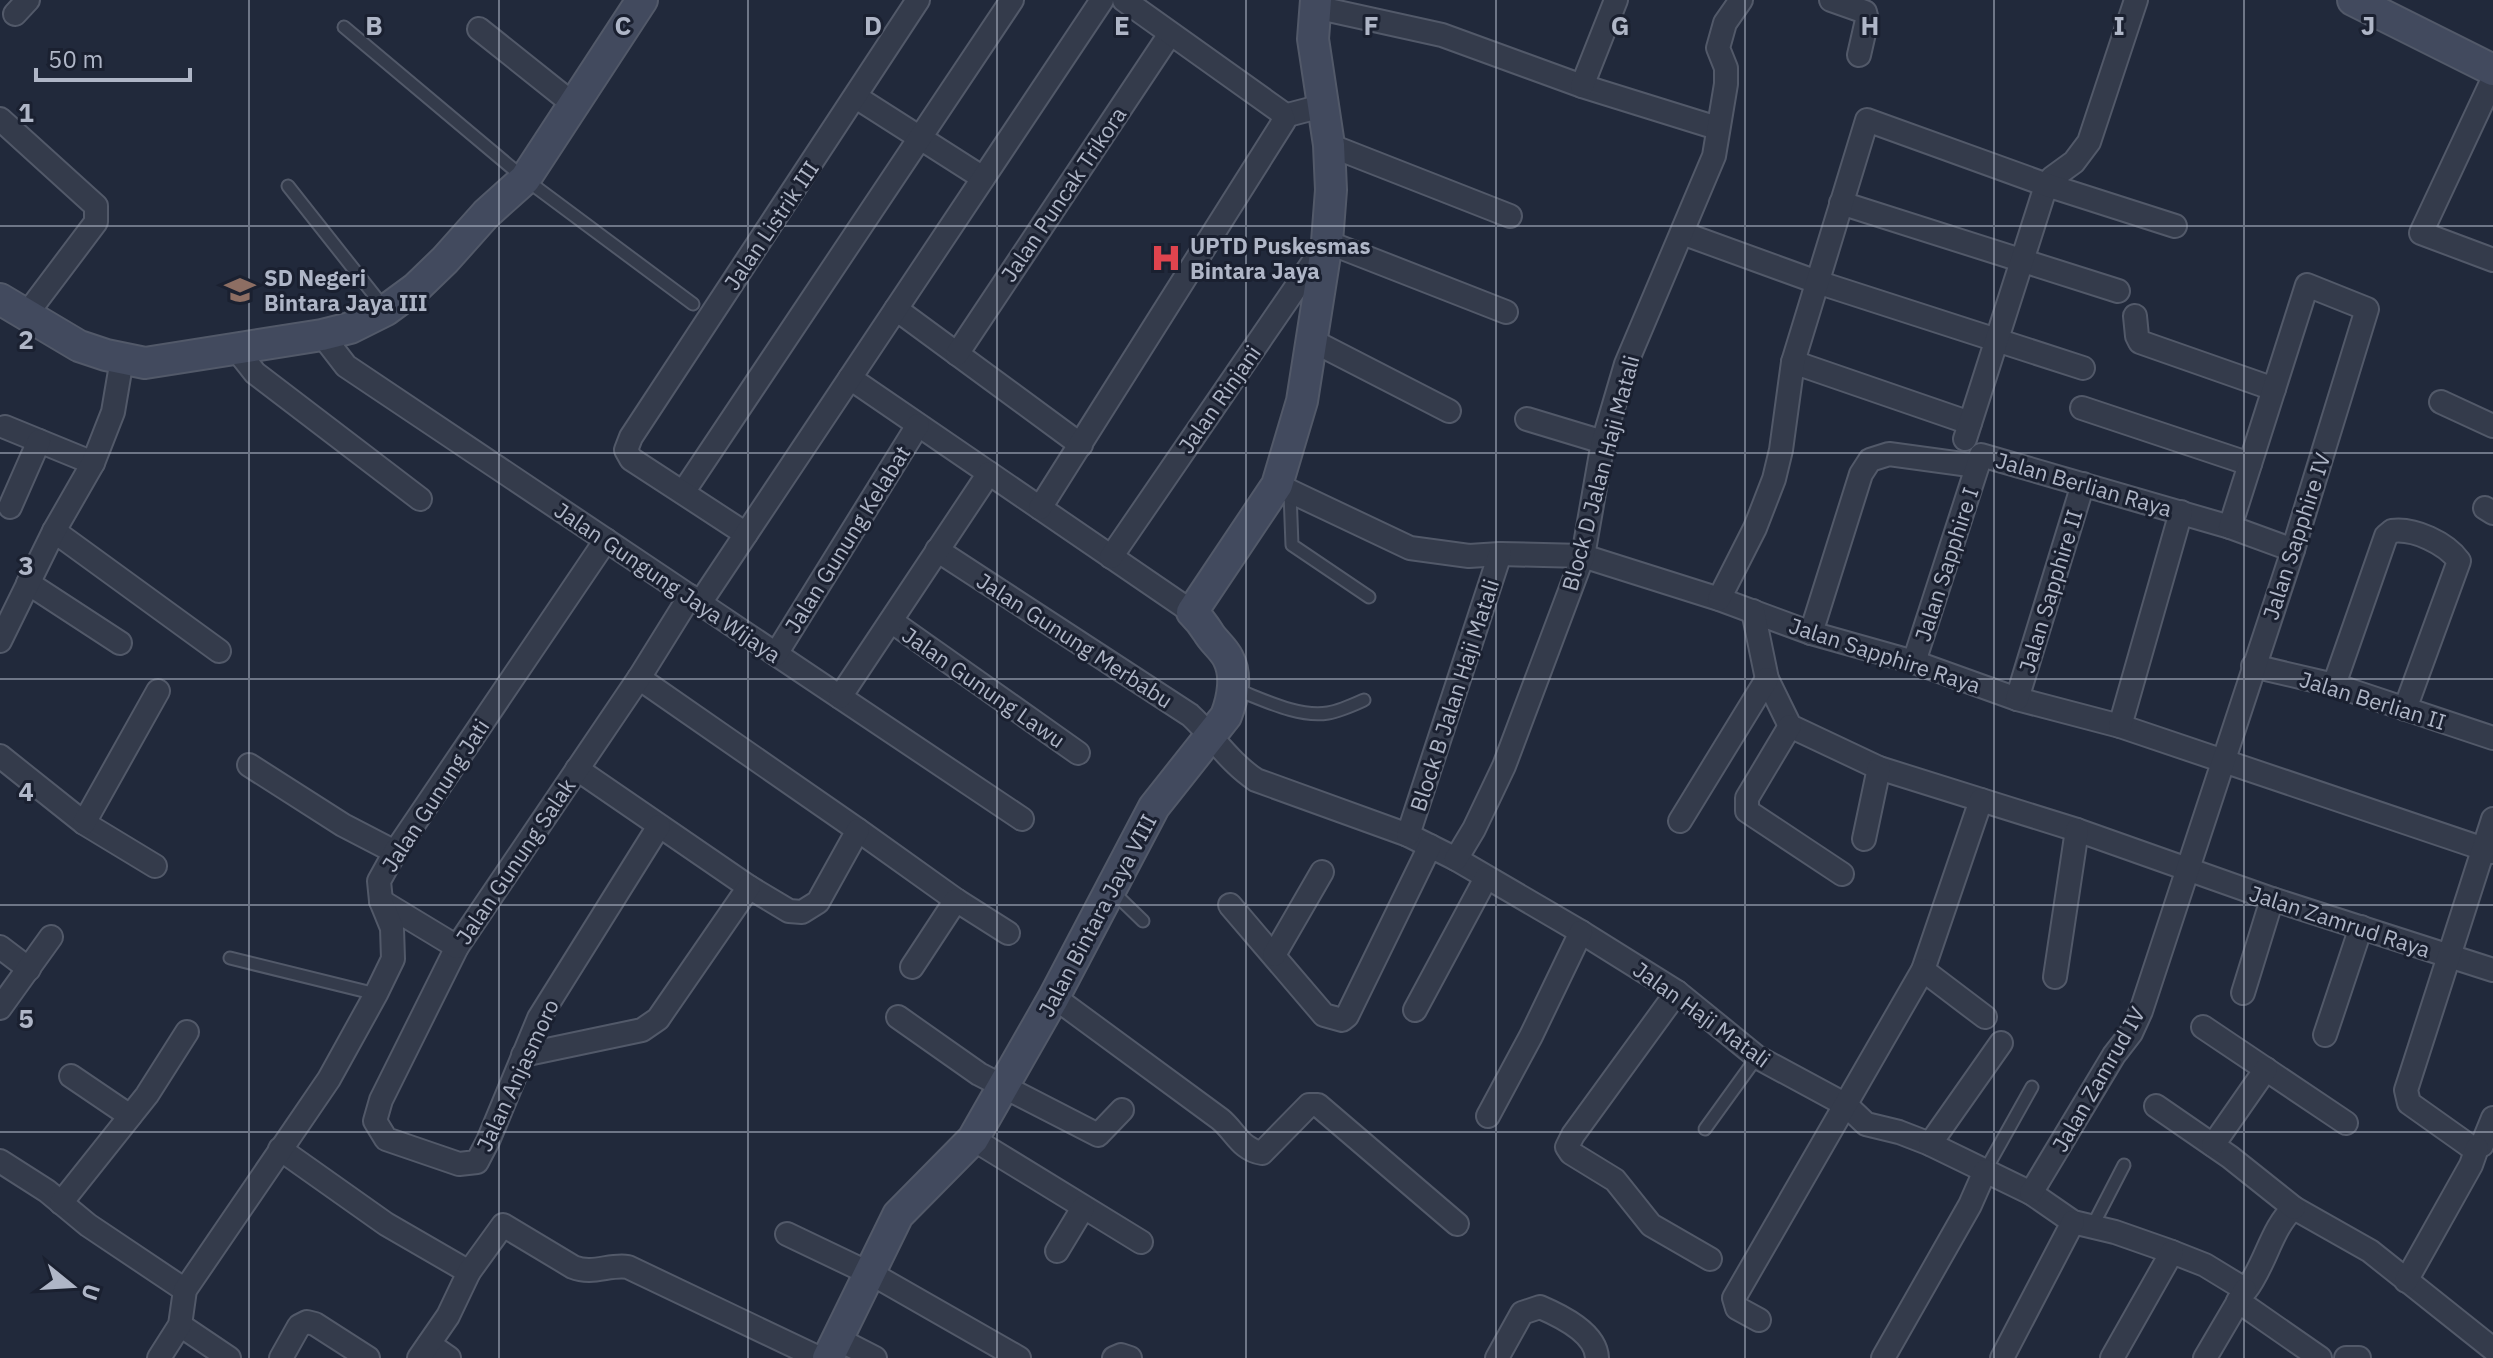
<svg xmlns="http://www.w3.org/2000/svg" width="2493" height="1358" font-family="'IBM Plex Sans',sans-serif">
  <rect width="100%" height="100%" fill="#21293b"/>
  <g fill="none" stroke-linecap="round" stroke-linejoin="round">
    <g stroke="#525969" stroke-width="15">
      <g id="lane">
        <path d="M 344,27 L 525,179 L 693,304"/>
        <path d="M 288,186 L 386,310"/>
        <path d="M 1290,493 L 1292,545 L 1369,597"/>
        <path d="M 1235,689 C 1262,699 1298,718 1328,713 C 1340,711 1353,705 1364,700"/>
        <path d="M 1111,890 L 1143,921"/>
        <path d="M 230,958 L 376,994"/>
        <path d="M 1705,1129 L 1757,1057"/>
        <path d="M 1985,1171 L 2032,1087"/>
        <path d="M 2092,1227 L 2124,1165"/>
      </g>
    </g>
    <g stroke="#525969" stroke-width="26">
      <g id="street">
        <path d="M 1831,0 L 1865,12 L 1867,20 L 1859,55"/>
        <path d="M 1315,7 L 1442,35 L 1582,86 L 1717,128"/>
        <path d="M 15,14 L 28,0"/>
        <path d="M 479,29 L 573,104"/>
        <path d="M 2493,79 L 2421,233 L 2493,260"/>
        <path d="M 1582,86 L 1616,0"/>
        <path d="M 856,97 L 983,178"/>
        <path d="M 1284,116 L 1322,106"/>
        <path d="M 0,119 L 96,206 L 96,222 L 26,315"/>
        <path d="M 1329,145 L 1510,216"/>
        <path d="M 1841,203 L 2118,291"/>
        <path d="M 1682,233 L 1817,282 L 2083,368"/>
        <path d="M 896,309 L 1081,445"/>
        <path d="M 2135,316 L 2137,336 L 2140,342 L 2274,389"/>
        <path d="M 322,335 L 346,366 L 1022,819"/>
        <path d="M 1311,340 L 1449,411"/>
        <path d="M 236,349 L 255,373 L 420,499"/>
        <path d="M 957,354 L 1170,34"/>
        <path d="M 1793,362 L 1970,423"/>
        <path d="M 850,378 L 1192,612"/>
        <path d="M 2441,402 L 2493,426"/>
        <path d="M 2082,408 L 2250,464"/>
        <path d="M 1527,419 L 1603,442"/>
        <path d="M 5,427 L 93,463"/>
        <path d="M 1965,439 L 2043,195 L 2052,178 L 2074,162 L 2089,142 L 2136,0"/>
        <path d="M 1277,485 L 1410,548 L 1469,556 L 1500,554 L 1583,556 L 1719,599 L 1811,633 L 1914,662 L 2017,699 L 2120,726 L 2493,852"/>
        <path d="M 684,491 L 1012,0"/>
        <path d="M 10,507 L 39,441"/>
        <path d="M 1040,508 L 1284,121 L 1281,112 L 1124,0"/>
        <path d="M 2485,508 L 2493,513"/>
        <path d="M 54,531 L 219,651"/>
        <path d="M 746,534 L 631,459 L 626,450 L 631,437 L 918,0"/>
        <path d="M 937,550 L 1190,715 C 1213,736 1230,763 1256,780 L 1408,835 L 1456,859 L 1581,932 L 1677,992 L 1757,1057 L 1846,1105 L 1866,1124 L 1899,1132 L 1930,1144 L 2031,1193 L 2073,1222 L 2115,1232 L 2172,1252 L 2205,1265 L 2246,1290 C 2265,1266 2272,1226 2294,1208 L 2370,1251 L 2493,1349"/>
        <path d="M 1111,557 L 1327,242 L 1506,312"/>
        <path d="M 28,583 L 120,643"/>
        <path d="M 1719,599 L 1755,528 L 1774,479 L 1781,450 L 1793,362 L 1867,120 L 2047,185 L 2175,226"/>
        <path d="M 700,603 L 1102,0"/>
        <path d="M 1753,611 L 1767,679 L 1790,726 L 1879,768 L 2077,830 L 2272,899 L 2493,970"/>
        <path d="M 891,621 L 1078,753"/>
        <path d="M 1811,633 L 1861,474 L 1870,460 L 1889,454 L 1977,466"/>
        <path d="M 0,641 L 54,531 L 93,463 L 113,412 L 122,359"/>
        <path d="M 776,654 L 918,425"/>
        <path d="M 1914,662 L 1981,455 L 2230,527 L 2293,550"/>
        <path d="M 2253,666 L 2334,685 L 2493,738"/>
        <path d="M 639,678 L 858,830 L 956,900 L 1008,933"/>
        <path d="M 2334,685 L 2386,536 L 2392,531 C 2414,528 2446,543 2459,561 L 2405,709"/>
        <path d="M 840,697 L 989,473"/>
        <path d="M 2017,699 L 2083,484"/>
        <path d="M 1790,726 L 1747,798 L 1747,811 L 1842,874"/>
        <path d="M 2120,726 L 2181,512"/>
        <path d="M 0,756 L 84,823 L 155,866"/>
        <path d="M 249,765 L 343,825 L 395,852"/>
        <path d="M 577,769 L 749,887 L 789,911 L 802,912 L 818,902 L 858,830"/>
        <path d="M 2493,819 L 2406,1090 L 2409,1103 L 2471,1147 L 2482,1145 L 2493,1118"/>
        <path d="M 1680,821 L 1767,679"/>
        <path d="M 84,823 L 158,691"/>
        <path d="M 659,826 L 539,1018 L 488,1141 L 477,1162 L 459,1164 L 386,1139 L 375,1121 L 381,1100 L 457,947 L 639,678 L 690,596"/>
        <path d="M 1408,835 L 1500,554"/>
        <path d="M 1864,839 L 1879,768"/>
        <path d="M 1456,859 L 1474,829 L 1504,766 L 1583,556 L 1603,442 L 1626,364 L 1714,156 L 1726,84 L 1726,68 L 1718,48 L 1725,23 L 1741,0"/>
        <path d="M 381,901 L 457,947"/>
        <path d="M 1230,905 L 1324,1015 L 1342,1020 L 1347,1016 L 1430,846"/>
        <path d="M 0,947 L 29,969"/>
        <path d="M 1274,955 L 1322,872"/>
        <path d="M 912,967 L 956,900"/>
        <path d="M 1923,970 L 1981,800"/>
        <path d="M 2055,977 L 2077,830"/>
        <path d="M 1677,992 L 1573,1135 L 1567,1147 L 1571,1153 L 1615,1180 L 1651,1225 L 1710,1259"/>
        <path d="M 2243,993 L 2272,899"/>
        <path d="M 1054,997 L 1220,1119 C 1235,1131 1241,1150 1262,1153 L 1309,1105 L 1318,1105 L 1457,1224"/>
        <path d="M 0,1008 L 51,937"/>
        <path d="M 1415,1010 L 1486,878"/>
        <path d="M 898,1017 L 979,1074 L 1098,1135 L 1122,1110"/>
        <path d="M 2203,1027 L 2346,1123"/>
        <path d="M 2325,1035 L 2361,927"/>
        <path d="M 523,1055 L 642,1030 L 658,1019 L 749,887"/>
        <path d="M 71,1076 L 130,1116"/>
        <path d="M 2156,1106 L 2230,1157 L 2294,1208"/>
        <path d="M 1488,1116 L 1531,1036 L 1581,932"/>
        <path d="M 973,1139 L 1141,1242"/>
        <path d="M 1930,1144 L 2001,1043"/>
        <path d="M 2213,1145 L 2266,1069"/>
        <path d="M 280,1149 L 386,1224 L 469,1272"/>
        <path d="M 0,1161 L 47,1191 L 88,1225 L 185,1290"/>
        <path d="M 2031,1193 L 2114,1055 L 2131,1033 L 2141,1011 L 2293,550 L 2367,309 L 2307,285 L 2230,527"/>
        <path d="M 61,1203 L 147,1095 L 187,1032"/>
        <path d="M 787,1234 L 879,1278 L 1019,1358"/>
        <path d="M 1057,1251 L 1083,1208"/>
        <path d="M 2406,1281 L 2471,1165 L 2477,1148"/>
        <path d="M 2238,1301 L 2320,1358"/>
        <path d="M 1759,1320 L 1737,1308 L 1734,1298 L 1923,970 L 1985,1017"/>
        <path d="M 180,1325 L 229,1358"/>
        <path d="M 838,1339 L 875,1358"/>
        <path d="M 429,1344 L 449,1358"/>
        <path d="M 159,1358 L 180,1325 L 185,1290 L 329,1079 L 376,994 L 393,959 L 392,928 L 381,901 L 379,881 L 395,852 L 606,540"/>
        <path d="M 281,1358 L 299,1326 L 307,1322 L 315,1324 L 368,1358"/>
        <path d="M 419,1358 L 448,1316 L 469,1272 L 503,1225 L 573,1267 C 593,1275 609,1264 628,1267 L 819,1358"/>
        <path d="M 1114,1358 L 1121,1355 L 1130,1358"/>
        <path d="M 1497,1358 L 1522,1313 L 1540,1307 C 1561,1316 1596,1333 1597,1358"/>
        <path d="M 1883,1358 L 1970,1205 L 1985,1171"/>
        <path d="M 2002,1358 L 2073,1222"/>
        <path d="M 2112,1358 L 2172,1252"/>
        <path d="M 2205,1358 L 2245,1290"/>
        <path d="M 2346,1358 L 2359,1358"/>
      </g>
    </g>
    <g stroke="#525969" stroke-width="34">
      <g id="secondary">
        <path d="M 2353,0 L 2493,70"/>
        <path d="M 0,299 L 79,346 L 106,355 L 145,363 L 322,335 L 350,328 L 386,310 L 416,288 L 445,260 L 486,214 L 525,179 L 642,0"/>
        <path d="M 828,1358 L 898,1215 L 973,1139 L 1054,997 L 1154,807 L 1226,716 C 1233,698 1237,675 1228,658 C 1223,648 1213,641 1208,632 C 1203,624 1199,619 1192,612 L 1277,485 L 1302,401 L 1327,242 L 1331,190 L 1329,145 L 1313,39 L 1316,0"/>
      </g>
    </g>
    <use href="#lane" stroke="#343b4b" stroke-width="11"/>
    <use href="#street" stroke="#343b4b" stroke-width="22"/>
    <use href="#secondary" stroke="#424a5e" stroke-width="30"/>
  </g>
  <path fill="none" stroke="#afb6c7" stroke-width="2" stroke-opacity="0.55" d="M 249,0 L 249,1358M 499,0 L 499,1358M 748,0 L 748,1358M 997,0 L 997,1358M 1246,0 L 1246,1358M 1496,0 L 1496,1358M 1745,0 L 1745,1358M 1994,0 L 1994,1358M 2244,0 L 2244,1358M 0,226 L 2493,226M 0,453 L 2493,453M 0,679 L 2493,679M 0,905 L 2493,905M 0,1132 L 2493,1132"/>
  <defs>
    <g id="hospital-bare" transform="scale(2.4)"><path d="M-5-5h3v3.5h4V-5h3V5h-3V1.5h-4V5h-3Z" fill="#e0444e" stroke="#1a2030" stroke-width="2.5" paint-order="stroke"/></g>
    <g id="school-bare" transform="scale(2.4)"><path d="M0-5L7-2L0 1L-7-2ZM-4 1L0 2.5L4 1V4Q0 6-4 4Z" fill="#8d6e63" stroke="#1a2030" stroke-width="2.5" paint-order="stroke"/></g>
  </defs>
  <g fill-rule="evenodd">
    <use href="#hospital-bare" x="1166" y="258"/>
    <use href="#school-bare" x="240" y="290"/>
  </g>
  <g text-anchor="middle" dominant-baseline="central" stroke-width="6" stroke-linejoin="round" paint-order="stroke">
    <g font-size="22" fill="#afb6c7" stroke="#1a2030">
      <text transform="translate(1063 194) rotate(-56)">Jalan Puncak Trikora</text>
      <text transform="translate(771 225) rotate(-56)">Jalan Listrik III</text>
      <text transform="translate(1219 399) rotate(-55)">Jalan Rinjani</text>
      <text transform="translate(1600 473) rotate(-75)">Block D Jalan Haji Matali</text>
      <text transform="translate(2084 484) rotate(16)">Jalan Berlian Raya</text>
      <text transform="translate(2296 536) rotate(-72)">Jalan Sapphire IV</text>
      <text transform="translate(847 539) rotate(-58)">Jalan Gunung Kelabat</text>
      <text transform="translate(1946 564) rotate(-72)">Jalan Sapphire I</text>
      <text transform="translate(668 582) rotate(34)">Jalan Gungung Jaya Wijaya</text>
      <text transform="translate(2050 591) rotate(-73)">Jalan Sapphire II</text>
      <text transform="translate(1075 640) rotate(33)">Jalan Gunung Merbabu</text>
      <text transform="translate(1885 655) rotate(18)">Jalan Sapphire Raya</text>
      <text transform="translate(984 687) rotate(35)">Jalan Gunung Lawu</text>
      <text transform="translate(1454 695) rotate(-72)">Block B Jalan Haji Matali</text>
      <text transform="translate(2373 700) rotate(17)">Jalan Berlian II</text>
      <text transform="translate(435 795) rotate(-57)">Jalan Gunung Jati</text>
      <text transform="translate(515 861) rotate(-56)">Jalan Gunung Salak</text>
      <text transform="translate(1097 915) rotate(-62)">Jalan Bintara Jaya VIII</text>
      <text transform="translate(2340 921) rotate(18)">Jalan Zamrud Raya</text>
      <text transform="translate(1702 1014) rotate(36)">Jalan Haji Matali</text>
      <text transform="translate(517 1075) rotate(-65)">Jalan Anjasmoro</text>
      <text transform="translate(2098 1079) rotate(-60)">Jalan Zamrud IV</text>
    </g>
    <g font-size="22" font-weight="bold" fill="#afb6c7" stroke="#1a2030" text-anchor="start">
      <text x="1190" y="245">UPTD Puskesmas<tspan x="1190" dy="25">Bintara Jaya</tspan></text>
      <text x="264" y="277">SD Negeri<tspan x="264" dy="25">Bintara Jaya III</tspan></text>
    </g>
  </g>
  <g font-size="26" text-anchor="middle" font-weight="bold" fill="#afb6c7" stroke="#1a2030" stroke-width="6" stroke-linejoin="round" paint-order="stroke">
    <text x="374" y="35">B</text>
    <text x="623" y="35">C</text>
    <text x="873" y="35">D</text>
    <text x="1122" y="35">E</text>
    <text x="1371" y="35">F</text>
    <text x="1620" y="35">G</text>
    <text x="1870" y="35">H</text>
    <text x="2119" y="35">I</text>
    <text x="2368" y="35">J</text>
    <text x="26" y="122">1</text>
    <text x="26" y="349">2</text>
    <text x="26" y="575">3</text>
    <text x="26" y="801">4</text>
    <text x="26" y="1028">5</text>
  </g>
  <g transform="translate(72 1286) rotate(108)" stroke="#1a2030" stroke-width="6" paint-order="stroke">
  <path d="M0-6L14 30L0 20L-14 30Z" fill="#afb6c7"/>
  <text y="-12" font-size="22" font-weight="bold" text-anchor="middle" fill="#afb6c7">U</text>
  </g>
  <path d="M36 68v12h154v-12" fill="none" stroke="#afb6c7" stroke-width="4"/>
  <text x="48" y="68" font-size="24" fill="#afb6c7" stroke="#1a2030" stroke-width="6" paint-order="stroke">50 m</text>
</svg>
